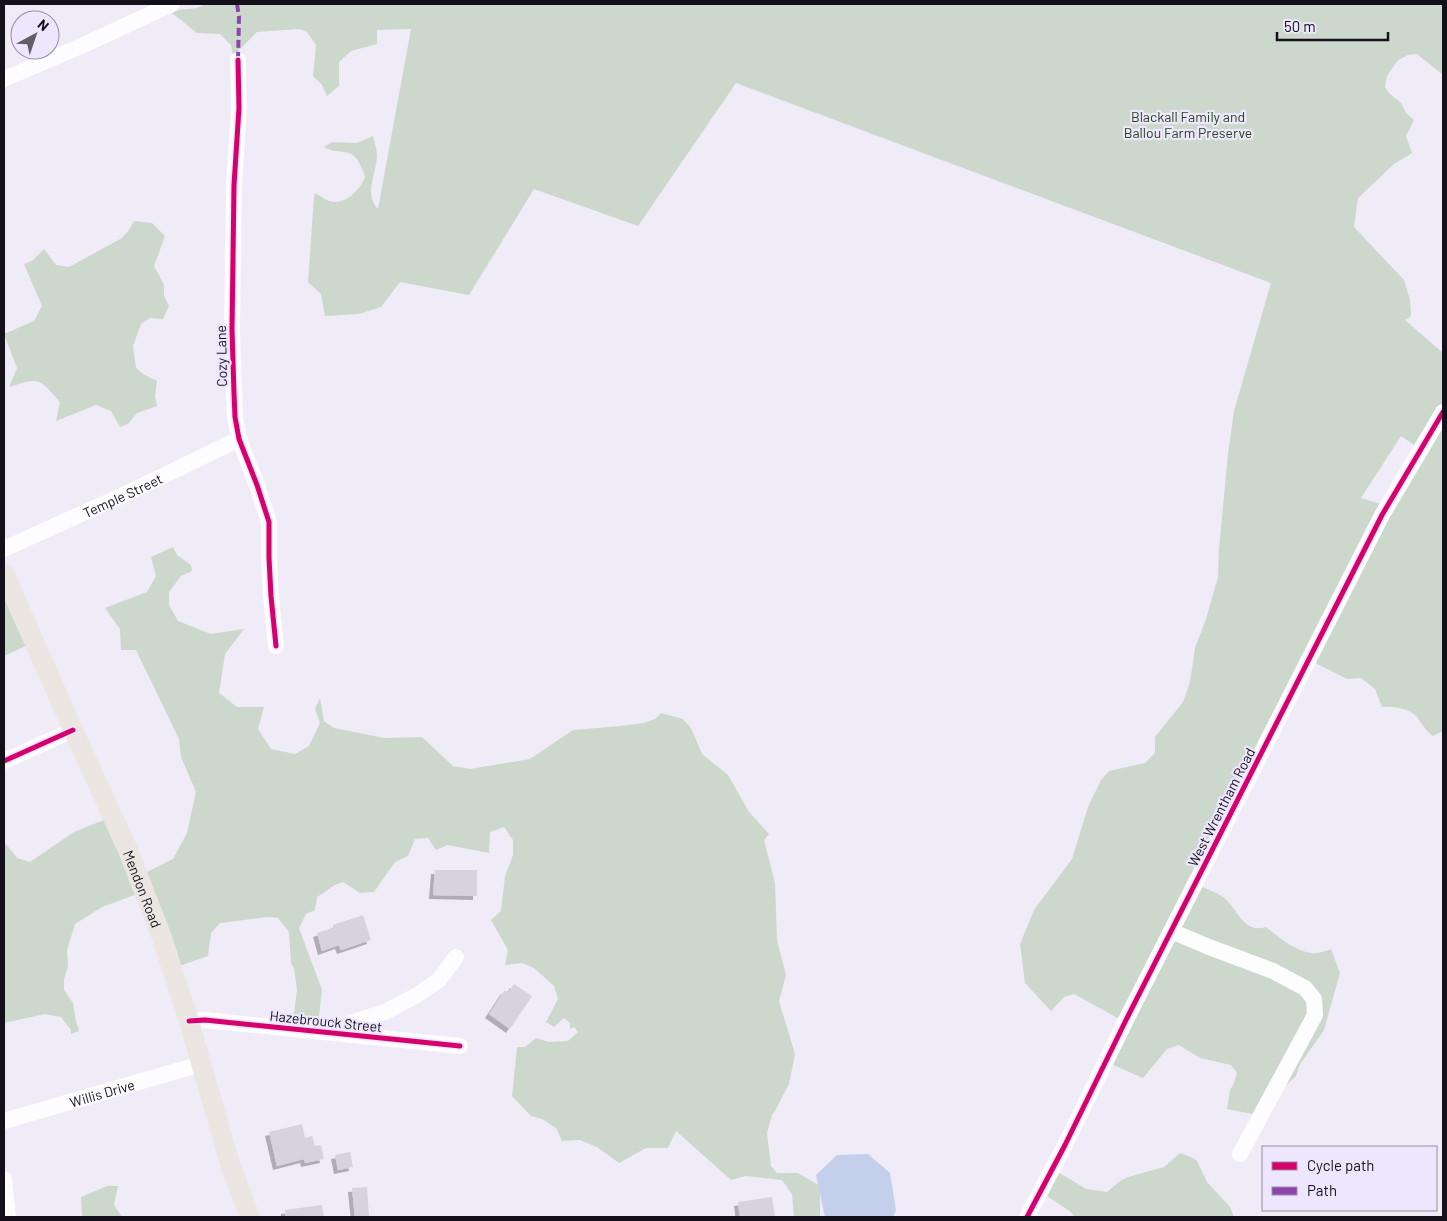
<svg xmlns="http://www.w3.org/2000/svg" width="1447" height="1221" font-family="Barlow,sans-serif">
  <defs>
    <filter id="shadow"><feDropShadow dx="-4" dy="4" stdDeviation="0" flood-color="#0004"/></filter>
  </defs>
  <rect width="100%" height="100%" fill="#efebf7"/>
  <g fill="#cdd8cd" fill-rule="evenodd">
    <path d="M 205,4 L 1443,4 L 1443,75 L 1417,54 L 1408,55 L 1398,60 L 1387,76 L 1385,87 L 1389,93 L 1401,103 L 1406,113 L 1414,120 L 1406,136 L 1412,153 L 1394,164 L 1358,198 L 1354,227 L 1404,280 L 1410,300 L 1411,314 L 1410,317 L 1405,320 L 1443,353 L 1443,731 L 1433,736 C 1426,731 1422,724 1417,717 C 1409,708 1393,706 1382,707 L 1375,689 L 1361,678 L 1347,679 L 1309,660 L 1198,885 C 1206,889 1216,892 1223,897 C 1239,909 1242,934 1266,927 C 1280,938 1294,950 1311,953 C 1318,954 1325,951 1331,949 L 1340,973 L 1324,1030 L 1299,1066 L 1296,1076 L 1263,1106 L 1257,1115 L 1227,1109 L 1230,1090 L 1233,1085 L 1237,1073 L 1231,1065 L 1200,1058 L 1179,1045 L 1167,1049 L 1143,1078 L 1111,1064 L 1123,1021 L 1074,994 L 1064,997 L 1051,1011 L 1025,983 L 1020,944 L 1034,910 L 1072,859 L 1088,807 L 1101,780 L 1109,771 L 1145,763 L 1155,753 L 1155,737 L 1183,702 L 1190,682 L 1195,648 L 1206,619 L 1218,577 L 1219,549 L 1228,454 L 1234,411 L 1271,283 L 736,83 L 638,226 L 534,189 L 469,295 L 400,282 L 381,307 L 359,314 L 325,316 L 321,294 L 308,282 L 314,197 L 315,193 C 319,195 324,199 329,201 C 345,206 360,190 365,177 C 362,168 358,156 349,153 C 340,150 334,153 324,147 L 332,142 L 357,143 L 373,136 C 374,142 377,149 377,155 C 377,174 363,193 378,209 L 411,29 L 377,30 L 377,44 L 351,51 L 339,62 L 339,86 L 327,96 L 322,85 L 313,76 L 316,45 L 307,32 L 299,29 L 257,32 L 233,56 L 231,45 L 220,34 L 197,33 L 172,13 C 182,6 195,12 205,4 ZM 1401,436 L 1419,448 L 1384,505 L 1361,498 Z"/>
    <path d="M 134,221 L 152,223 L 165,236 L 154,266 L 164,285 L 164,296 L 169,306 L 163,319 L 150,318 L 141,324 L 133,346 L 136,368 L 143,374 L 157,381 L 155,396 L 157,406 L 137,413 L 128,424 L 120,427 L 111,411 L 96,405 L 56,421 L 60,402 C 39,378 40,377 9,387 L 17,368 L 4,334 L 34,321 L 42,306 L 24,264 L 32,261 L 44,249 L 56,265 L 69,267 L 122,238 L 129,230 Z"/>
    <path d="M 173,547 L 177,555 L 191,565 L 192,571 L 181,576 L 169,592 L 169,605 L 178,621 L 211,634 L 244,629 L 225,654 L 219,693 L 237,707 L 264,707 L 258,729 L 271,749 L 295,754 L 309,746 L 320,723 L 315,709 L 320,698 L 324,721 L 334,728 L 384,738 L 422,737 L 453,766 L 470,769 L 530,759 L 573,730 L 621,726 L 644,723 L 655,719 L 661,713 L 683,719 L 691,728 L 702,754 L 728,775 L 749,812 L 769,834 L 764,840 L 775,883 L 777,940 L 786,975 L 779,1001 L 795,1054 L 789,1084 L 775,1111 L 772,1115 L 767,1133 L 771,1166 L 777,1173 L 798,1173 L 820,1186 L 820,1217 L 794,1217 L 792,1194 L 782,1180 L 746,1176 L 731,1180 L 676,1131 L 668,1148 L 646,1148 L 619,1163 L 597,1147 L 580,1140 L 562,1141 L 556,1128 L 542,1119 L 531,1116 L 512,1096 L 517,1047 L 525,1047 L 536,1038 L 549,1042 L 568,1041 L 578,1032 L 574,1027 L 570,1029 L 570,1023 L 564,1018 L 554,1027 L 546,1022 L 558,999 L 554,986 L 534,968 L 522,963 L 505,965 L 508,950 L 491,920 L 501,911 L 505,876 L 513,855 L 513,840 L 504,827 L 490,832 L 489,853 L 448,845 L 436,850 L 428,838 L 415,839 L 408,856 L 395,862 L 374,892 L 360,893 L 343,882 L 335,885 L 317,897 L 315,910 L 306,914 L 299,928 L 322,990 L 317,1033 L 292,1029 L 297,990 L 294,968 L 291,963 L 289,932 L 278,918 L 267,917 L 220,923 L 211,933 L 208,956 L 171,969 L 140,893 L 102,907 L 75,924 L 67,950 L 68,967 L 64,979 L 64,990 L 73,1003 L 76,1021 L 79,1031 L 71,1034 L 71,1030 L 61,1017 L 45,1014 L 4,1023 L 4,845 L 6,844 L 17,858 L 30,862 L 74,832 L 104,820 L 137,877 L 173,859 L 187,833 L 196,792 L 181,757 L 179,739 L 136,650 L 121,650 L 120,629 L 105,608 L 147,592 L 156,576 L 151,557 Z"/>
    <path d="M 4,584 L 30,644 L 4,656 Z"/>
    <path d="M 1180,1153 L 1191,1157 L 1197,1161 L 1207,1182 L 1230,1207 L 1234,1217 L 1074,1217 L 1071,1212 L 1041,1192 L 1053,1169 L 1086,1189 L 1107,1192 L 1120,1181 L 1128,1177 L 1164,1167 Z"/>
    <path d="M 107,1186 L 118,1186 L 114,1205 L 122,1217 L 82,1217 L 81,1197 Z"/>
  </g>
  <path fill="#c4d0eb" d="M 868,1154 L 890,1173 L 896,1210 L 893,1217 L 825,1217 L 816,1175 L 837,1155 Z"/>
  <g fill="#d7d2df" filter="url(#shadow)">
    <path d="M 435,870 L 477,870 L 477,896 L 433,895 Z"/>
    <path d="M 363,915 L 371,940 L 341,950 L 339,945 L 322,951 L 317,933 L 333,928 L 333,925 Z"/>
    <path d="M 514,984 L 532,996 L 510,1029 L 489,1014 L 505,990 L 508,993 Z"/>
    <path d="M 302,1124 L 305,1138 L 312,1136 L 315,1146 L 321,1145 L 324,1159 L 305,1163 L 304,1159 L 277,1166 L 269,1132 Z"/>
    <path d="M 350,1152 L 353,1167 L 338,1170 L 335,1155 Z"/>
    <path d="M 367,1187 L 369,1217 L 355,1217 L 352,1188 Z"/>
    <path d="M 772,1197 L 775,1217 L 740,1217 L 738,1202 Z"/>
    <path d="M 322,1205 L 324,1217 L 285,1217 L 285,1210 Z"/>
  </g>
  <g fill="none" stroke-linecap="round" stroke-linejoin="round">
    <g stroke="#fdfcfe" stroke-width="16">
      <path d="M 238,60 L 239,108 L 234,185 L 232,330 L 234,393 L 235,417 L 239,439 L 257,485 L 269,522 L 269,558 L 271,596 L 276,646"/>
      <path d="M 4,79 L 88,43 L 172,4"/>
      <path id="s1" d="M 4,549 L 134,490 L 239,439"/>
      <path d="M 4,761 L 73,730"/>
      <path d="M 1171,931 L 1209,947 L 1273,971 L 1305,988 L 1314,999 L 1315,1015 L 1240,1154"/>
      <path d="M 189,1021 L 205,1020 L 460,1046"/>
      <path d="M 328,1030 L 385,1012 L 417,995 L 439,980 L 456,957"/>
      <path id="s2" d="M 4,1121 L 201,1064"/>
      <path d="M 4,1179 L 8,1217"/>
      <path d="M 1027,1217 L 1065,1145 L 1127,1018 L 1382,515 L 1443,412"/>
    </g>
    <path stroke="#ece6e3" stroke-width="20" id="s3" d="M 4,573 L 73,730 L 128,850 L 161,935 L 189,1021 L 231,1167 L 250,1217"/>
    <path stroke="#8e44ad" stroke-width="4" stroke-dasharray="8 4" stroke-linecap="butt" d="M 237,4 L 239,17 L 238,60"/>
    <g stroke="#eee6fc" stroke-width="8">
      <g id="cycleway">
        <path d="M 238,60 L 239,108 L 234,185 L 232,330 L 234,393 L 235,417 L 239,439 L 257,485 L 269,522 L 269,558 L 271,596 L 276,646"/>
        <path d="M 4,761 L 73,730"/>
        <path d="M 189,1021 L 205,1020 L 460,1046"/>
        <path d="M 1027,1217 L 1065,1145 L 1127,1018 L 1382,515 L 1443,412"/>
      </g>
    </g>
    <use href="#cycleway" stroke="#d6006c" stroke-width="5"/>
  </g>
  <g text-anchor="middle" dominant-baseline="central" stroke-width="4.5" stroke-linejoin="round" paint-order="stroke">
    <g font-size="14" fill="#24471a" stroke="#eee6fc">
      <text x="1188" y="116">Blackall Family and<tspan x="1188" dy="16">Ballou Farm Preserve</tspan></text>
    </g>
    <g font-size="14" fill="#141019" stroke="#eee6fc">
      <text transform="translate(221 356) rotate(-91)">Cozy Lane</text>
      <text stroke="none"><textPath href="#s1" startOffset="130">Temple Street</textPath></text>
      <text transform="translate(1221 807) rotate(-63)">West Wrentham Road</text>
      <text stroke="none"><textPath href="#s3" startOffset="345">Mendon Road</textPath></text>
      <text transform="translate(326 1021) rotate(6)">Hazebrouck Street</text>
      <text stroke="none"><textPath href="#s2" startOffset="102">Willis Drive</textPath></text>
    </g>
  </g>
  <rect width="1447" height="1221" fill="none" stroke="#141019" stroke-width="10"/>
  <rect x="1262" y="1146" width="175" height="65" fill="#eee6fc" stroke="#9790a1"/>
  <rect x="1272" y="1162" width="25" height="8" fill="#d6006c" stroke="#9790a1"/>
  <text x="1307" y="1171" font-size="15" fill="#141019">Cycle path</text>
  <rect x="1272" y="1187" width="25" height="8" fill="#8e44ad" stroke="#9790a1"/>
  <text x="1307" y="1196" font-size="15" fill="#141019">Path</text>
  <g transform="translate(35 35) rotate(40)"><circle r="24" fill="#eee6fc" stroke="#9790a1"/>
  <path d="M0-4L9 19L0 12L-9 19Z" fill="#615d67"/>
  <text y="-8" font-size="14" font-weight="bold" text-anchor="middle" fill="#141019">N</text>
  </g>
  <path d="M1277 32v8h111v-8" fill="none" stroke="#141019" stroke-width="2.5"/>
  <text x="1284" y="32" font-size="15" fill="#141019" stroke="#eee6fc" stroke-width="4" paint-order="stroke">50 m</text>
</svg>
